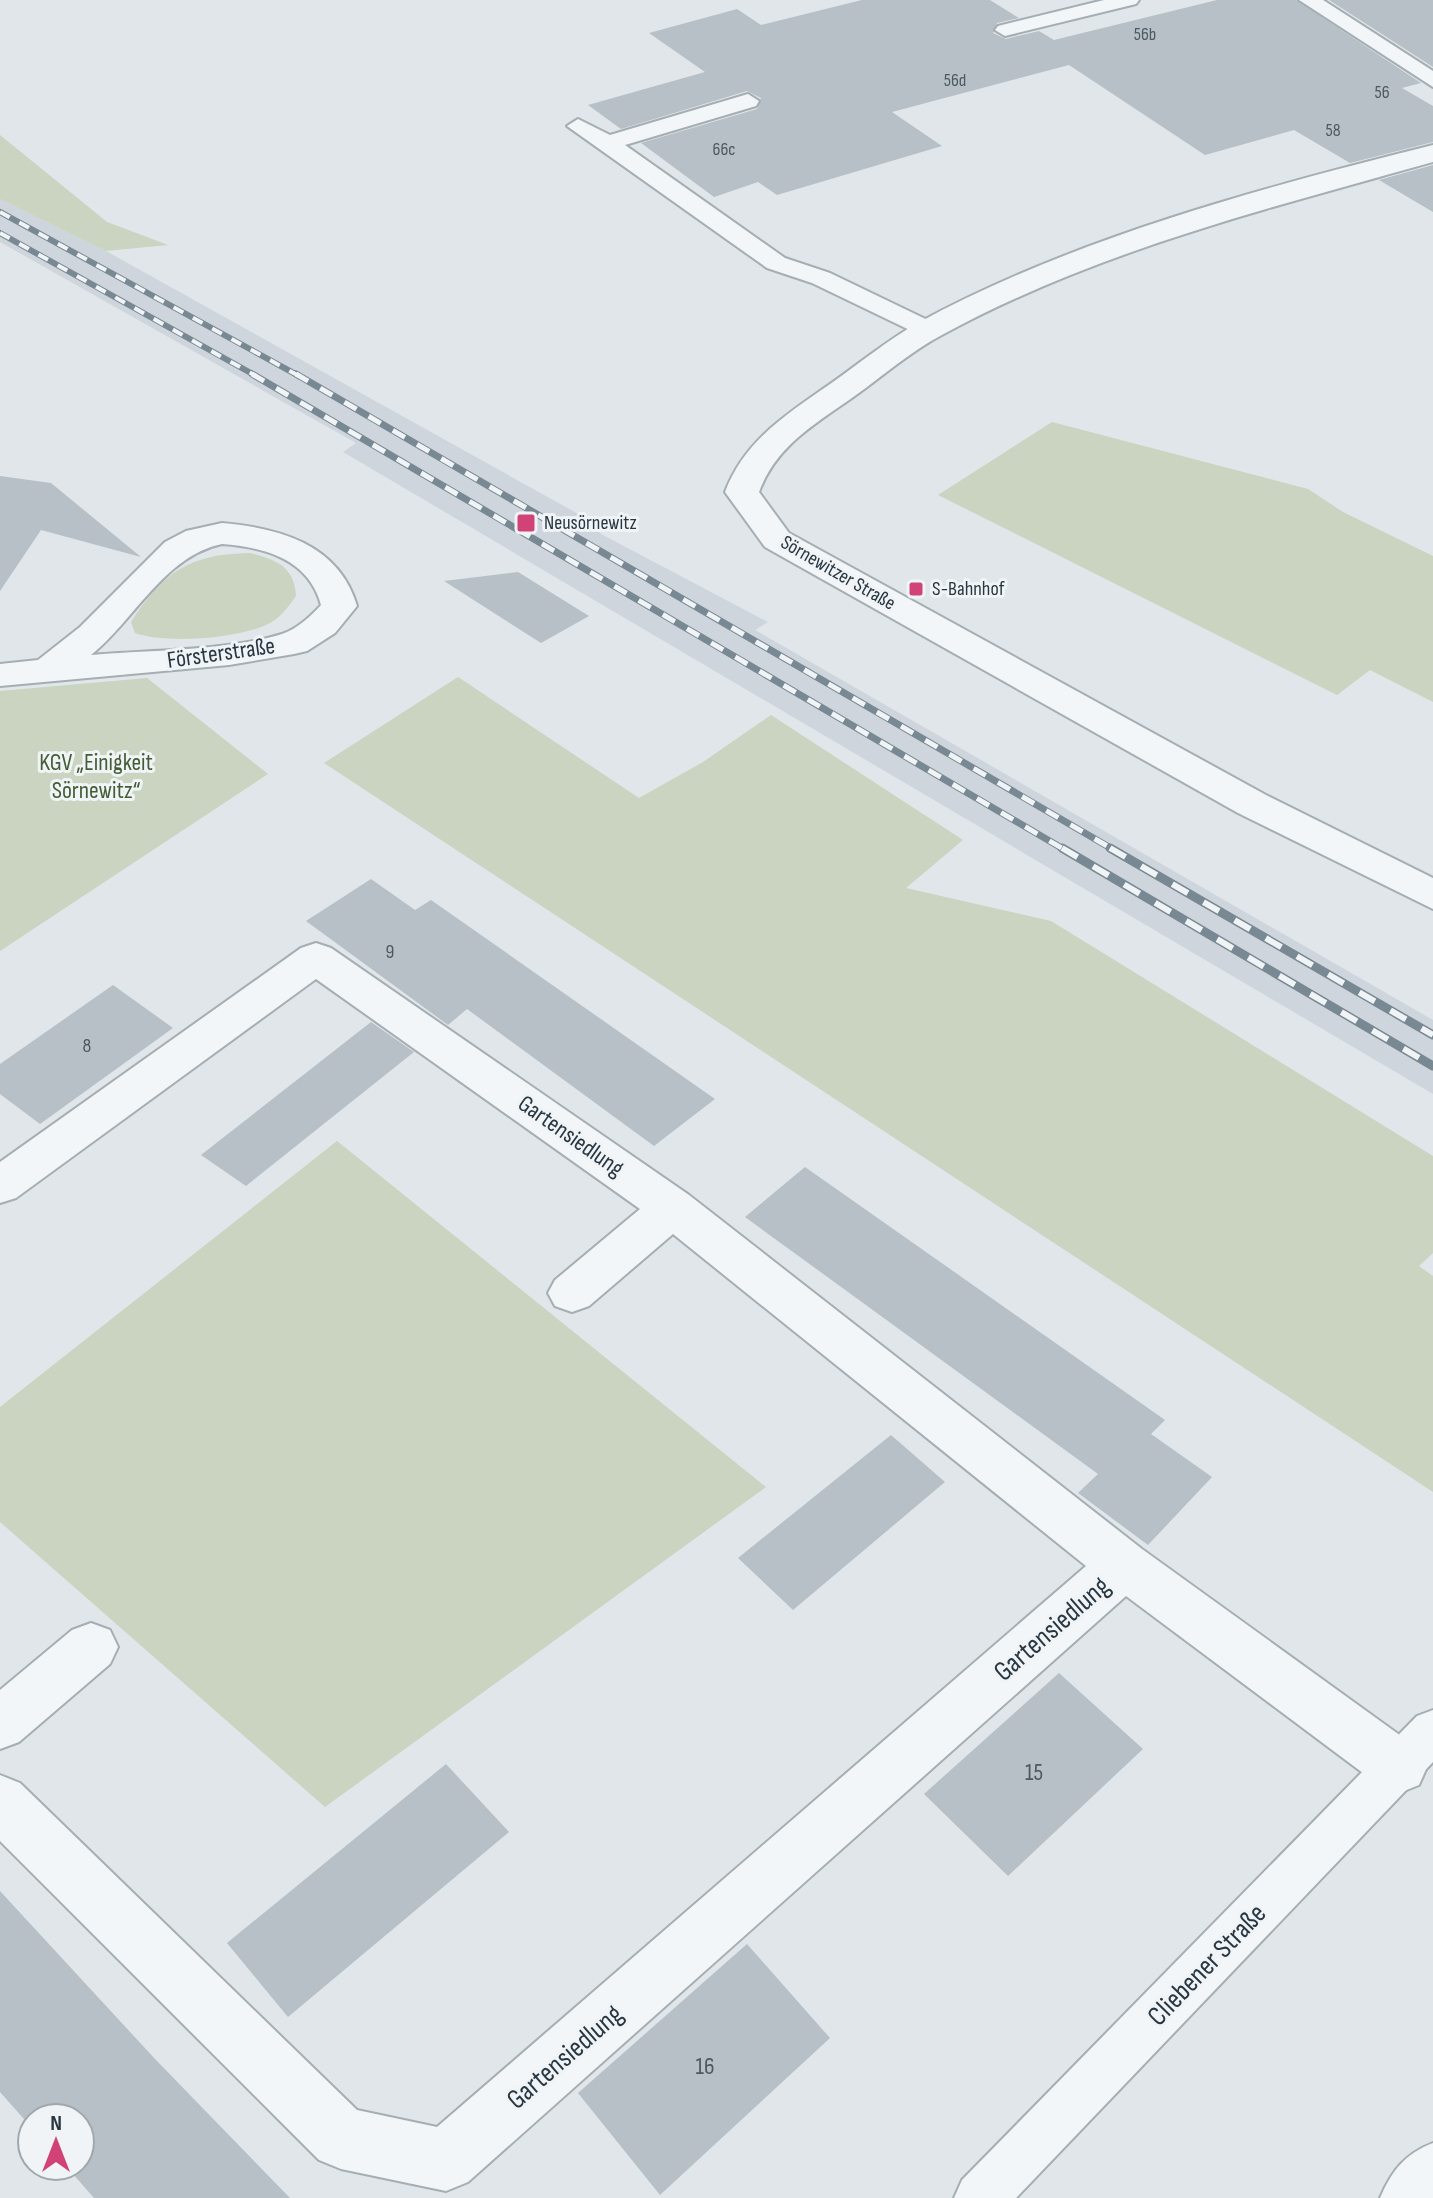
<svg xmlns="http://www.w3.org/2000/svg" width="1433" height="2198" font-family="'Sofia Sans Condensed',sans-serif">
  <rect width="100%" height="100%" fill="#e0e6e9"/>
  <path fill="#ced5dc" d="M 0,199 L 106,251 L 589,520 L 601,534 L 768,622 L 755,630 L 1433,1020 L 1433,1094 L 343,452 L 356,443 L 0,242 Z"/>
  <g fill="#cad4c1">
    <path d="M 0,135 L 107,222 L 168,245 L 106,251 L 0,199 Z"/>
    <path d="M 1052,422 L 1308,489 L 1343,512 L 1433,556 L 1433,702 L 1370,670 L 1337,695 L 938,495 Z"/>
    <path d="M 250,553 C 276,560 294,566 296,596 C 289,606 281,617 270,623 C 240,639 166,644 135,633 L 131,622 C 163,571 191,554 250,553 Z"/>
    <path d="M 458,677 L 639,798 L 703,762 L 771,715 L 963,840 L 906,888 L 1051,921 L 1433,1156 L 1433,1253 L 1419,1266 L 1433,1276 L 1433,1492 L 324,763 Z"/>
    <path d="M 147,678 L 268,774 L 0,951 L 0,691 Z"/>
    <path d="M 337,1141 L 766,1487 L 325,1807 L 0,1522 L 0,1407 Z"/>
  </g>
  <g fill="#b7c0c6">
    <path d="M 862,0 L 990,0 L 1019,18 L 997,23 L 993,33 L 1006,39 L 1039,31 L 1054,40 L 1217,0 L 1296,0 L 1421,83 L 1402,88 L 1433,106 L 1433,142 L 1350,163 L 1294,130 L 1205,155 L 1069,65 L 892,112 L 942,146 L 777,195 L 758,182 L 714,197 L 641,143 L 757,109 L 761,98 L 747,91 L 621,129 L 588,105 L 705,72 L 649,33 L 737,9 L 761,25 Z"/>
    <path d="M 1329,0 L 1433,0 L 1433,67 Z"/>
    <path d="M 1433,165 L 1433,212 L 1379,180 Z"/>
    <path d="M 0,476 L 51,483 L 141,557 L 41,530 L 0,591 Z"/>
    <path d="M 518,572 L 589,616 L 541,643 L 444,581 Z"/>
    <path d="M 371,879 L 415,910 L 431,900 L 715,1099 L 654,1146 L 467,1009 L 448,1025 L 306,921 Z"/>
    <path d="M 113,985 L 173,1028 L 40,1124 L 0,1094 L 0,1064 Z"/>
    <path d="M 371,1022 L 414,1052 L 246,1186 L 201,1155 Z"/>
    <path d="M 805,1167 L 1165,1420 L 1151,1434 L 1212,1477 L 1148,1545 L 1078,1493 L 1098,1474 L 745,1217 Z"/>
    <path d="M 891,1435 L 945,1482 L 793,1610 L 738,1558 Z"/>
    <path d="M 1059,1673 L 1143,1749 L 1008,1876 L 924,1794 Z"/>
    <path d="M 446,1764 L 509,1832 L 288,2017 L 227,1943 Z"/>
    <path d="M 0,1891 L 155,2059 L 290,2198 L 94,2198 L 66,2166 L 80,2166 L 80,2118 L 32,2118 L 32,2128 L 0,2092 Z"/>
    <path d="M 747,1944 L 830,2038 L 660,2195 L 578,2093 Z"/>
  </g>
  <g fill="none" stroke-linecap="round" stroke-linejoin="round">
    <g stroke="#a5aeb3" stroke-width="4">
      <g id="service">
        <path d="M 1104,0 L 1139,0 L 1136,4 L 1005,36 L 995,30 L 998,26 Z"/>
        <path d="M 1299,0 L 1323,0 L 1433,71 L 1433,87 Z"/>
        <path d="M 748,94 L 759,101 L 756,106 L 625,145 L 785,258 L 830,273 L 938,325 L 942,330 L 938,335 L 920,335 L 812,283 L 767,268 L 567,126 L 578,119 L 610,135 Z"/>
        <path d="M 1433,1710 L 1433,1762 L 1016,2198 L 954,2198 L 962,2180 L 1417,1716 Z"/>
      </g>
    </g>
    <g stroke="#a5aeb3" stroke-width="4">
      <g id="minor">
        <path d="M 1433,145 L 1433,162 C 1266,209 1093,252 940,336 C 910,352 884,375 856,395 C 817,423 776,445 759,492 L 789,533 L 1266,795 L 1433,878 L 1433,909 L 1238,813 L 765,547 L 725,492 C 745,439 789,413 833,382 C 861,362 888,340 918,323 C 1071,239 1264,187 1433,145 Z"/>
        <path d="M 222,523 C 279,528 339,544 357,606 L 335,633 L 307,651 L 294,654 L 229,665 L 0,686 L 0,664 L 38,660 L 80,627 L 165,542 L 186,531 ZM 222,544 C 264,547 309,559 321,605 C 311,616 297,629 282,634 C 228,651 148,650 91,655 C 134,621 164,556 222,544 Z"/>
        <path d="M 316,943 L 331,948 L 689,1195 L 1142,1549 L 1419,1749 L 1427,1767 L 1419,1785 L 1399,1793 L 1379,1785 L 1126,1596 L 468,2182 L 446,2191 L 341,2169 L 319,2160 L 0,1841 L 0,1775 L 20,1783 L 357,2110 L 437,2127 L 1086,1566 L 673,1234 L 589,1306 L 572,1312 L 555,1306 L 548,1293 L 555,1280 L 640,1209 L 316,979 L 16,1198 L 0,1203 L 0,1162 L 301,948 Z"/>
        <path d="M 91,1623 L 110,1630 L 118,1647 L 110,1664 L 19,1742 L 0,1749 L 0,1690 L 72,1630 Z"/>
      </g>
    </g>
    <g stroke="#a5aeb3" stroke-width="4">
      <path id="tertiary" d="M 1433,2143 L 1433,2198 L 1380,2198 C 1392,2170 1405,2154 1433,2143 Z"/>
    </g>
    <use href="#service" fill="#f3f6f8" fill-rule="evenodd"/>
    <use href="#minor" fill="#f3f6f8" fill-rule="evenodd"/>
    <use href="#tertiary" fill="#f3f6f8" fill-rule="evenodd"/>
    <g stroke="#798993" stroke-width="6">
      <g id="rail-far2">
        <path d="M 0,212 L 299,376"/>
        <path d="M 0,233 L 256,376"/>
      </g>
    </g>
    <g stroke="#798993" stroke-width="7">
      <g id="rail-far1">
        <path d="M 252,374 L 1065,850"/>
        <path d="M 296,374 L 1114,850"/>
      </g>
    </g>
    <g stroke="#798993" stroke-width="9">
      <g id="rail">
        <path d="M 1062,848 L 1433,1066"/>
        <path d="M 1110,848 L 1433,1035"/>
      </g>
    </g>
    <use href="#rail-far2" stroke="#f0f4f7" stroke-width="4" stroke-dasharray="11" stroke-linecap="butt"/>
    <use href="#rail-far1" stroke="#f0f4f7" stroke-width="5" stroke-dasharray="14" stroke-linecap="butt"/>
    <use href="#rail" stroke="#f0f4f7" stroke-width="6" stroke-dasharray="18" stroke-linecap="butt"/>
  </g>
  <g fill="#d14376" stroke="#f0f4f7" stroke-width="3">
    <rect x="516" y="513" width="20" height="20" rx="4"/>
    <rect x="908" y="581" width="16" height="16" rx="4"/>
  </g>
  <g text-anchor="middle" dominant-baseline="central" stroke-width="6" stroke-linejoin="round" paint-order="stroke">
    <g font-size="18" fill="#4c5962">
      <text x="1145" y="34">56b</text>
      <text x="955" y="80">56d</text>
      <text x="1382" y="92">56</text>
      <text x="1333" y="130">58</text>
      <text x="724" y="149">66c</text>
    </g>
    <g font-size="20" fill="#283741" stroke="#f0f4f7" text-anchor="start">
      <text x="544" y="523">Neusörnewitz</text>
      <text x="932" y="589">S-Bahnhof</text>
    </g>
    <g font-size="20" fill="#283741" stroke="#f0f4f7">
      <text transform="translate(838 573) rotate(30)">Sörnewitzer Straße</text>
    </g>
    <g font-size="20" fill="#4c5962">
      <text x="390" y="952">9</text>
      <text x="87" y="1046">8</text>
    </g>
    <g font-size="24" fill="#283741" stroke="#f0f4f7">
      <text transform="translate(221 653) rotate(-8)">Försterstraße</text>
      <text transform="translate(571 1136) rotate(35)">Gartensiedlung</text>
    </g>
    <g font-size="24" fill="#455d35" stroke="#f0f4f7">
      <text x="96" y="762">KGV „Einigkeit<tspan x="96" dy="28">Sörnewitz“</tspan></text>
    </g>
    <g font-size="24" fill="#4c5962">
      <text x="1034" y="1772">15</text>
      <text x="705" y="2066">16</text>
    </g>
    <g font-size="28" fill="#283741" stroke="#f0f4f7">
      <text transform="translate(1052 1629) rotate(-41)">Gartensiedlung</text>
      <text transform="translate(1207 1965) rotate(-46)">Cliebener Straße</text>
      <text transform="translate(565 2057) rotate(-41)">Gartensiedlung</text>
    </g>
  </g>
  <g transform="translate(56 2142)"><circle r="38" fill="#f0f4f7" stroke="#a0a8ae" stroke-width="2"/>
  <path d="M0-6L14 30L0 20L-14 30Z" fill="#d14376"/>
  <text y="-12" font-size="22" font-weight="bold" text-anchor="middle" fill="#283741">N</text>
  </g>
</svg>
